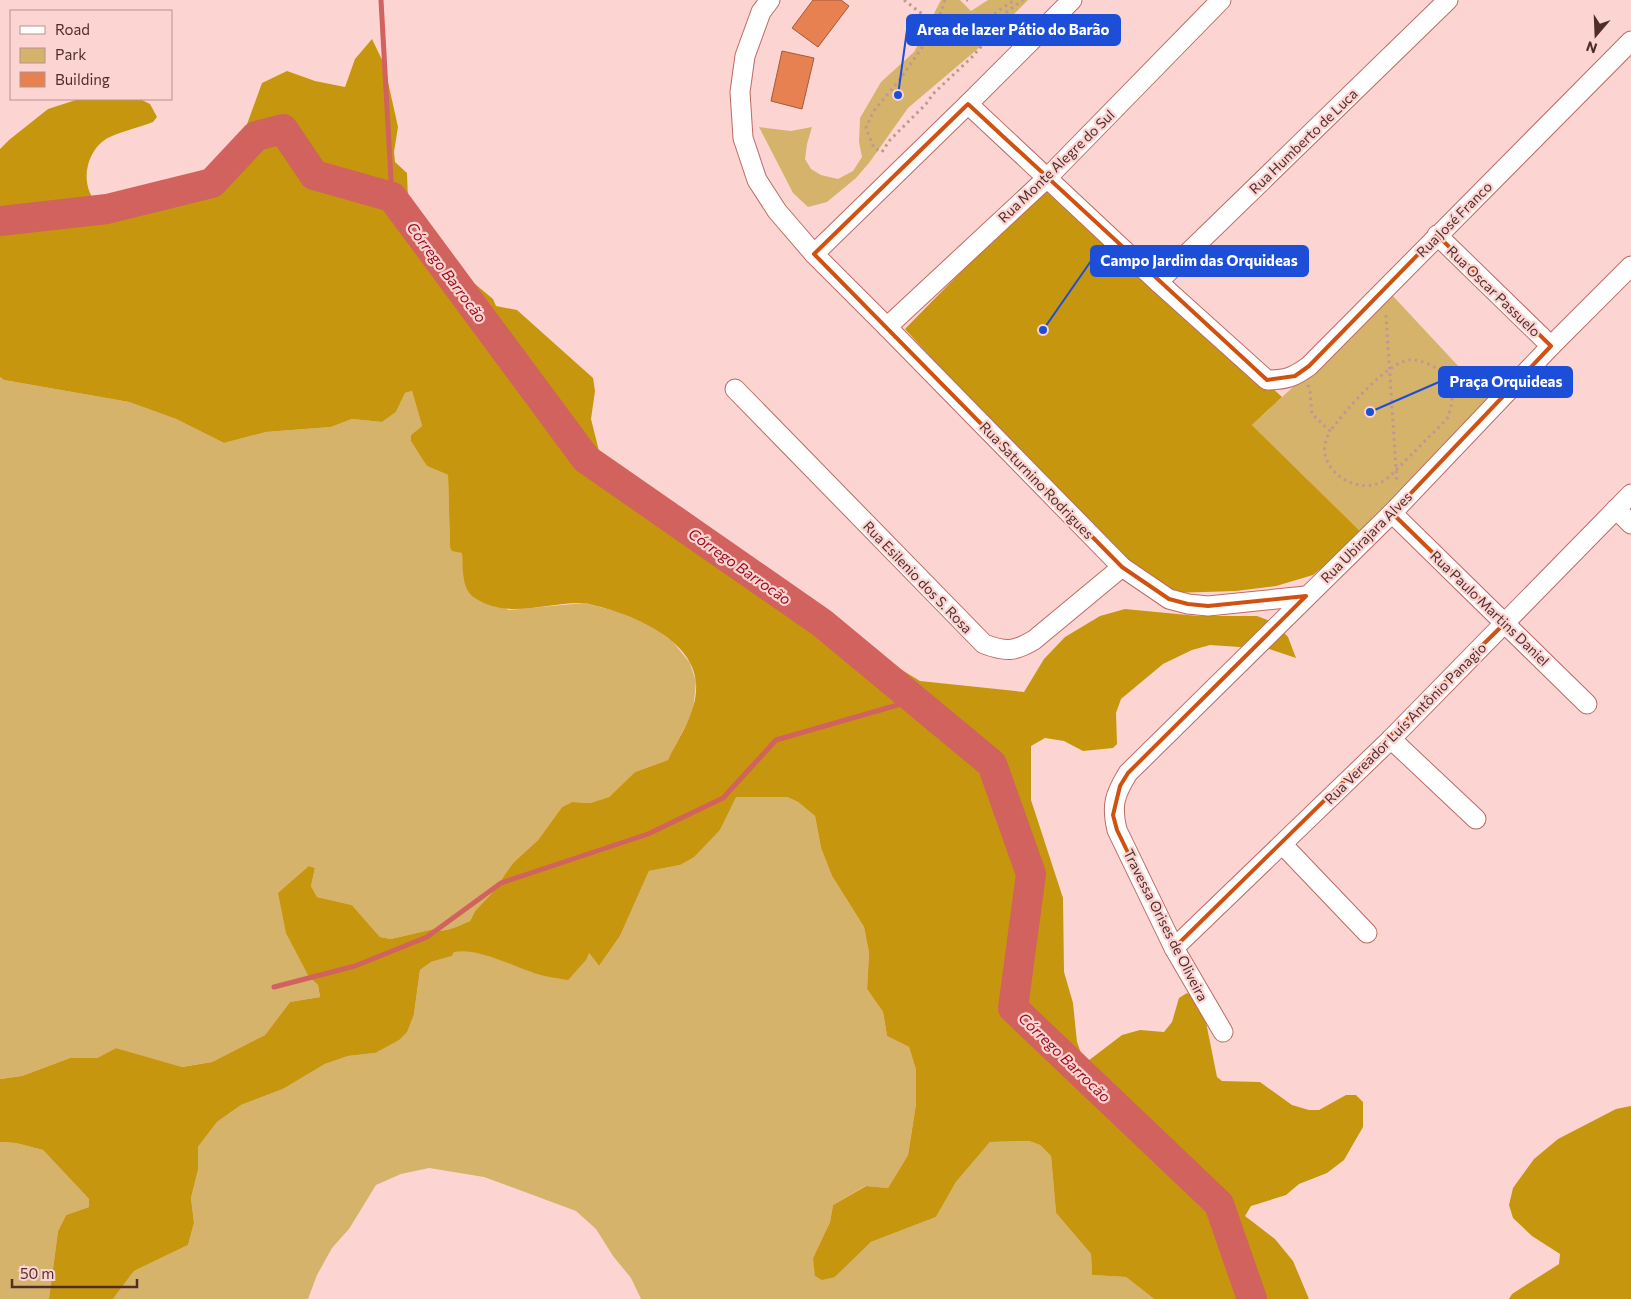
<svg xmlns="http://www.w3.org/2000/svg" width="1631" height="1299" font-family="Commissioner,sans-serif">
  <rect width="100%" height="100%" fill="#fcd5d2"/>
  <g fill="#d6b36b">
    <path d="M 941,0 L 960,0 L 971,11 L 988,0 L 1028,0 L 987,41 L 908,108 L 869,163 L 856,178 L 827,202 L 808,207 L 793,193 L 759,127 L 791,131 L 812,127 L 807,144 L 805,159 L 811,169 L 821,175 L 838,179 L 853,171 L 862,157 L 859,142 L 860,118 L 881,82 L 914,52 Z"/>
    <path d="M 1392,295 L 1488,398 L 1360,531 L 1252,425 Z"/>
    <path d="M 0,377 L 4,380 L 129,402 L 176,419 L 224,443 L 266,432 L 331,427 L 352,419 L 382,422 L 396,412 L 405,393 L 412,391 L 422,426 L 411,435 L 427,466 L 448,475 L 450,547 L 462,553 L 464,581 L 509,610 L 584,603 L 619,612 L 653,627 L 673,642 L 690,663 L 696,682 L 693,711 L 668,760 L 635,772 L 609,797 L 590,803 L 572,802 L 562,807 L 538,840 L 513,863 L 492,893 L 475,911 L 470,921 C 460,925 444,934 434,929 L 391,939 L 380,937 L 352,905 L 317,897 L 311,886 L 315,868 L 309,866 L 309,977 L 318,985 L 320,997 L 290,1002 L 265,1035 L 212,1062 L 181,1067 L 116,1048 L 97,1058 L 70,1058 L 22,1076 L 0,1079 Z"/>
    <path d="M 735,797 L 787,797 L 798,802 L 815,816 L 821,848 L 832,876 L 864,927 L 869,953 L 867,989 L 883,1012 L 887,1036 L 909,1047 L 916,1070 L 916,1104 L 908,1155 L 888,1188 L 865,1186 L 833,1205 L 830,1222 L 813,1258 L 835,1277 L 871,1242 L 936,1217 L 956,1182 L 990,1142 L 1029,1141 L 1040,1145 L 1051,1156 L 1056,1213 L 1091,1254 L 1092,1275 L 1126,1277 L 1154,1299 L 641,1299 L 631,1278 L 613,1256 L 596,1229 L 576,1211 L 484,1177 L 429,1168 L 401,1174 L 376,1185 L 349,1229 L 332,1248 L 317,1275 L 308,1299 L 113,1299 L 134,1271 L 188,1245 L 194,1223 L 191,1198 L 198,1170 L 198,1147 L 217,1122 L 241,1105 L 283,1089 L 325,1064 L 348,1056 L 375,1053 L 414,1014 L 420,970 L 431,962 L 452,956 L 454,951 C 475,947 518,967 539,974 L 589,953 L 599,966 L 620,936 L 649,871 L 680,865 L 720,830 Z"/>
    <path d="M 0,1142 L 16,1143 L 43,1150 L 89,1199 L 89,1207 L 66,1215 L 58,1231 L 49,1299 L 0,1299 Z"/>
  </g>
  <g fill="#c7960f">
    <path d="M 372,39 L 384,64 L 398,127 L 394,152 L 395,162 L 407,173 L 409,226 L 469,279 L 493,299 L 496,306 L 517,310 L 593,378 L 595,391 L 591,419 L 599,451 L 644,513 L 668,533 L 710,553 L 742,581 L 770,599 L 864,647 L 920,681 L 1024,692 L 1044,659 L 1065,637 L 1100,616 L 1125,609 L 1198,616 L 1257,616 L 1275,623 L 1288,637 L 1296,658 L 1269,649 L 1210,645 L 1192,650 L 1163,664 L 1121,699 L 1116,713 L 1117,744 L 1113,748 L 1083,751 L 1064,741 L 1045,738 L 1031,746 L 1031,800 L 1063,898 L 1064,972 L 1073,1003 L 1077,1042 L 1082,1056 L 1088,1061 L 1122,1035 L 1140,1030 L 1164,1032 L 1172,1022 L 1179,998 L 1187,993 L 1196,998 L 1204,1012 L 1217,1077 L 1222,1081 L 1260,1082 L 1292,1105 L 1309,1110 L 1319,1110 L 1346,1095 L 1356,1095 L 1363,1102 L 1363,1127 L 1344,1160 L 1327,1173 L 1299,1184 L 1286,1195 L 1251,1206 L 1245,1216 L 1275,1239 L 1293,1261 L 1309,1299 L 1154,1299 L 1126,1277 L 1092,1275 L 1091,1254 L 1056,1213 L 1051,1156 L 1040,1145 L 1029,1141 L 990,1142 L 956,1182 L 936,1217 L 871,1242 L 835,1277 L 822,1280 L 815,1276 L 813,1258 L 830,1222 L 833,1205 L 866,1186 L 888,1188 L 908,1155 L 916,1104 L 916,1070 L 909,1047 L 887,1036 L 883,1012 L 867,989 L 869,953 L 864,927 L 832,876 L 821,848 L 815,816 L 798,802 L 787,797 L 736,797 L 720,830 L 694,857 L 680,865 L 649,871 L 620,936 L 599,966 L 589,953 L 586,960 L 568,980 C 558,978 547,977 537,974 C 516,967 476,947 454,952 L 452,956 L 431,962 L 420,970 L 414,1014 L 407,1032 L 399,1040 L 375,1053 L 348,1056 L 325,1064 L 283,1089 L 241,1105 L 217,1122 L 198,1147 L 198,1170 L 191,1198 L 194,1223 L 188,1245 L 134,1271 L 113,1299 L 49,1299 L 58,1231 L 66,1215 L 89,1207 L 89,1199 L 43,1150 L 16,1143 L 0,1142 L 0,1079 L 22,1076 L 70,1058 L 97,1058 L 116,1048 L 182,1067 L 212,1062 L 265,1035 L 290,1002 L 320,997 L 318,985 L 309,977 L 286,933 L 278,893 L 309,866 L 315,868 L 311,886 L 317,897 L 352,905 L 380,937 L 391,939 L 434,929 C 444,934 460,925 470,921 L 475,911 L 492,893 L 513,863 L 538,840 L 562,807 L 572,802 L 590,803 L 609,797 L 635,772 L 668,760 C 680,735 698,711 696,683 C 694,641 635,616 601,607 C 595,606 588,603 582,603 C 547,602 508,620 475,598 C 461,590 463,567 462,553 L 452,551 L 450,547 L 448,475 L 427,466 L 411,441 L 411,435 L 422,426 L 412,391 L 405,393 L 396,412 L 382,422 L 352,419 L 331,427 L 266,432 L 224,443 L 176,419 L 129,402 L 4,380 L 0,377 L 0,149 L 9,140 L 48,109 L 79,99 L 140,99 L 150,104 L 157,117 L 153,122 C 140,127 116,133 106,139 C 84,153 79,189 100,206 C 104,210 111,212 116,215 L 143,193 L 205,179 L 230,171 L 262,83 L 287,71 L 315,81 L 345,87 L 355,59 Z"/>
    <path d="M 1047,184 L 1282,397 L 1252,425 L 1360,531 L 1339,554 L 1313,575 L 1276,586 L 1236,591 L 1172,593 L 1115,559 L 905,329 Z"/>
    <path d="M 1631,1106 L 1631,1299 L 1509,1299 L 1512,1294 L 1559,1264 L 1560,1254 L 1532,1236 L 1513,1218 L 1509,1205 L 1513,1188 L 1534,1159 L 1558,1139 L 1616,1109 Z"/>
  </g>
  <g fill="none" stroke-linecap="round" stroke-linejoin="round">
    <g stroke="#d1625e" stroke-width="5">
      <path d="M 381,0 L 392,197"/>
      <path d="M 274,987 L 355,966 L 427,937 L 501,883 L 648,834 L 723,798 L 776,740 L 915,700"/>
    </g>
    <path stroke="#d1625e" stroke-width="30" d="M 0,221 L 107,209 L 212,183 L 256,136 L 283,129 L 314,175 L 392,197 L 586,459 L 822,623 L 992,764 L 1031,874 L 1013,1008 L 1219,1204 L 1252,1299"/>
  </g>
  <g fill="#e78152" stroke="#a45a38">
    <path d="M 813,0 L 841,0 L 849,6 L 818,47 L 792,28 Z"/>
    <path d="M 782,51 L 814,58 L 802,109 L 771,101 Z"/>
  </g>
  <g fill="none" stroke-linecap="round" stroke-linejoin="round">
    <g stroke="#be6a64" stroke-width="21">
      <g id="minor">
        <path d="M 770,0 L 761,12 L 745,56 L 740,92 L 743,138 L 757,180 L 777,211 L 814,254 L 887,327 L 1122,567 L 1169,599 L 1188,604 L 1208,606 L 1306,596"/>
        <path d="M 968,104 L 1158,282 L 1267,380 C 1286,380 1294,377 1309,366 L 1631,41"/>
        <path d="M 1437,235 L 1551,346"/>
        <path d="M 814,254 L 968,104 L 1072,0"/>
        <path d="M 1158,282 L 1448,0"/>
        <path d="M 887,327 L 1047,178 L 1221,0"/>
        <path d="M 735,389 L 984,644 C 1006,652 1014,652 1034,640 L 1122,567"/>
        <path d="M 1616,509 L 1631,524"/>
        <path d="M 1392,513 L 1587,704"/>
        <path d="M 1391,739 L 1476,819"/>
        <path d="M 1282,844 L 1367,933"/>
        <path d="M 1174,948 L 1391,739 L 1631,494"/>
        <path d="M 1223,1032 L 1174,948 L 1117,830 C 1111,805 1115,794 1128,773 L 1392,513 L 1551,346 L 1631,266"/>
      </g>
    </g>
    <g stroke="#be9895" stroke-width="3" stroke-dasharray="2.5 4" stroke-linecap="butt">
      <path d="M 904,0 L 935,24 L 945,37 L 959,43 L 975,33 L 988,18 L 1014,0"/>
      <path d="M 945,0 L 941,12 L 923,46 L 901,78 L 873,112 L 866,128 L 874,148 L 882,152 L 889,141 L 926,104 L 933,94 L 972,57 L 992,34 L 997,19 L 1023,0"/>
      <path d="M 966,0 L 968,0"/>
      <path d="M 1386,315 L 1397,484"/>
      <path d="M 1308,385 L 1310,392 L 1312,414 L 1330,431 C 1327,438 1323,446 1325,454 C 1329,477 1360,493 1381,482 C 1385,481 1388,477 1391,475 L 1447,419 C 1456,396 1452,391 1441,370 C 1433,367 1424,361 1415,360 C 1391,355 1344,413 1330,431"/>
    </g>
    <use href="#minor" stroke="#fff" stroke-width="19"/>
  </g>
  <path fill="none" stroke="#d15210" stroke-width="4" stroke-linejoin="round" d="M 968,104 L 1267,380 L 1295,376 L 1309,366 L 1437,235 L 1551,346 L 1392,513 L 1505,623 L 1174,948 L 1117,830 L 1113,815 L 1120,786 L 1128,773 L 1306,596 L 1208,606 L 1188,604 L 1169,599 L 1122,567 L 814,254 Z"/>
  <g text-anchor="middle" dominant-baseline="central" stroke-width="4.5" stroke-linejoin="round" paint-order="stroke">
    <g font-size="14" fill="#512d2a" stroke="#fcd5d2">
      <text transform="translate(1303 141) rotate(-44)">Rua Humberto de Luca</text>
      <text transform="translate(1056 166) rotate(-44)">Rua Monte Alegre do Sul</text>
      <text transform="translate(1454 219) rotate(-45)">Rua José Franco</text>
      <text transform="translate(1494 291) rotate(44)">Rua Oscar Passuelo</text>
      <text transform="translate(1037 480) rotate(46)">Rua Saturnino Rodrigues</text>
      <text transform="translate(1366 537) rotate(-45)">Rua Ubirajara Alves</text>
      <text transform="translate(918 577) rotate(46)">Rua Esilenio dos S. Rosa</text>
      <text transform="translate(1490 608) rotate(44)">Rua Paulo Martins Daniel</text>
      <text transform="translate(1405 723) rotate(-45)">Rua Vereador Luís Antônio Panagio</text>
      <text transform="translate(1166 925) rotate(63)">Travessa Orises de Oliveira</text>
    </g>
    <g font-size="15" font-style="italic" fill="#9a0a1b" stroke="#fcd5d2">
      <text transform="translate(447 272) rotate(53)">Córrego Barrocão</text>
      <text transform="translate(740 566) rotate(35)">Córrego Barrocão</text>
      <text transform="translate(1065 1057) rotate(44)">Córrego Barrocão</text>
    </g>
  </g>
  <path fill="none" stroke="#1d4ed8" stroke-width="2" d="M898 95L907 30M1043 330L1091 261M1370 412L1439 382"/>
  <g fill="#1d4ed8" stroke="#fcd5d2" stroke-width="2">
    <circle cx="898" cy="95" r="5"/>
    <circle cx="1043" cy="330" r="5"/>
    <circle cx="1370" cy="412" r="5"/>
  </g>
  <g fill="#1d4ed8" stroke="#1d4ed8" stroke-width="2">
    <rect x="907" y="15" width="213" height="30" rx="5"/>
    <rect x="1091" y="246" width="217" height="30" rx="5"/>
    <rect x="1439" y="367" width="133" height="30" rx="5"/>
  </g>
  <g font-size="15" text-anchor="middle" font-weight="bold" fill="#fff">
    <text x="1013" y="35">Area de lazer Pátio do Barão</text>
    <text x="1199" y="266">Campo Jardim das Orquideas</text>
    <text x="1506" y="387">Praça Orquideas</text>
  </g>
  <rect x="10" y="10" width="162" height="90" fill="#fcd5d2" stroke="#b8928f"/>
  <rect x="20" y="26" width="25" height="8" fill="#ffffff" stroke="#b8928f"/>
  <text x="55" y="35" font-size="15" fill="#512d2a">Road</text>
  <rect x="20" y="48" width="25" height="15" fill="#d6b36b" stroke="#b8928f"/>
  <text x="55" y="60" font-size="15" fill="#512d2a">Park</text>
  <rect x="20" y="72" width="25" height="15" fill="#e78152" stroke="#b8928f"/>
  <text x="55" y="85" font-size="15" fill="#512d2a">Building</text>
  <g transform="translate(1596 35) rotate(199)" stroke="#fcd5d2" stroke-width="4" paint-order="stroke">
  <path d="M0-4L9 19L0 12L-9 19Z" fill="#512d2a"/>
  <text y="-8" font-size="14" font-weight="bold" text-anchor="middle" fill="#512d2a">N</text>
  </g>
  <path d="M12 1279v8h125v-8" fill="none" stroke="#512d2a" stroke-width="2.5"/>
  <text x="20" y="1279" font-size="15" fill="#512d2a" stroke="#fcd5d2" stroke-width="4" paint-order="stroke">50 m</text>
</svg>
